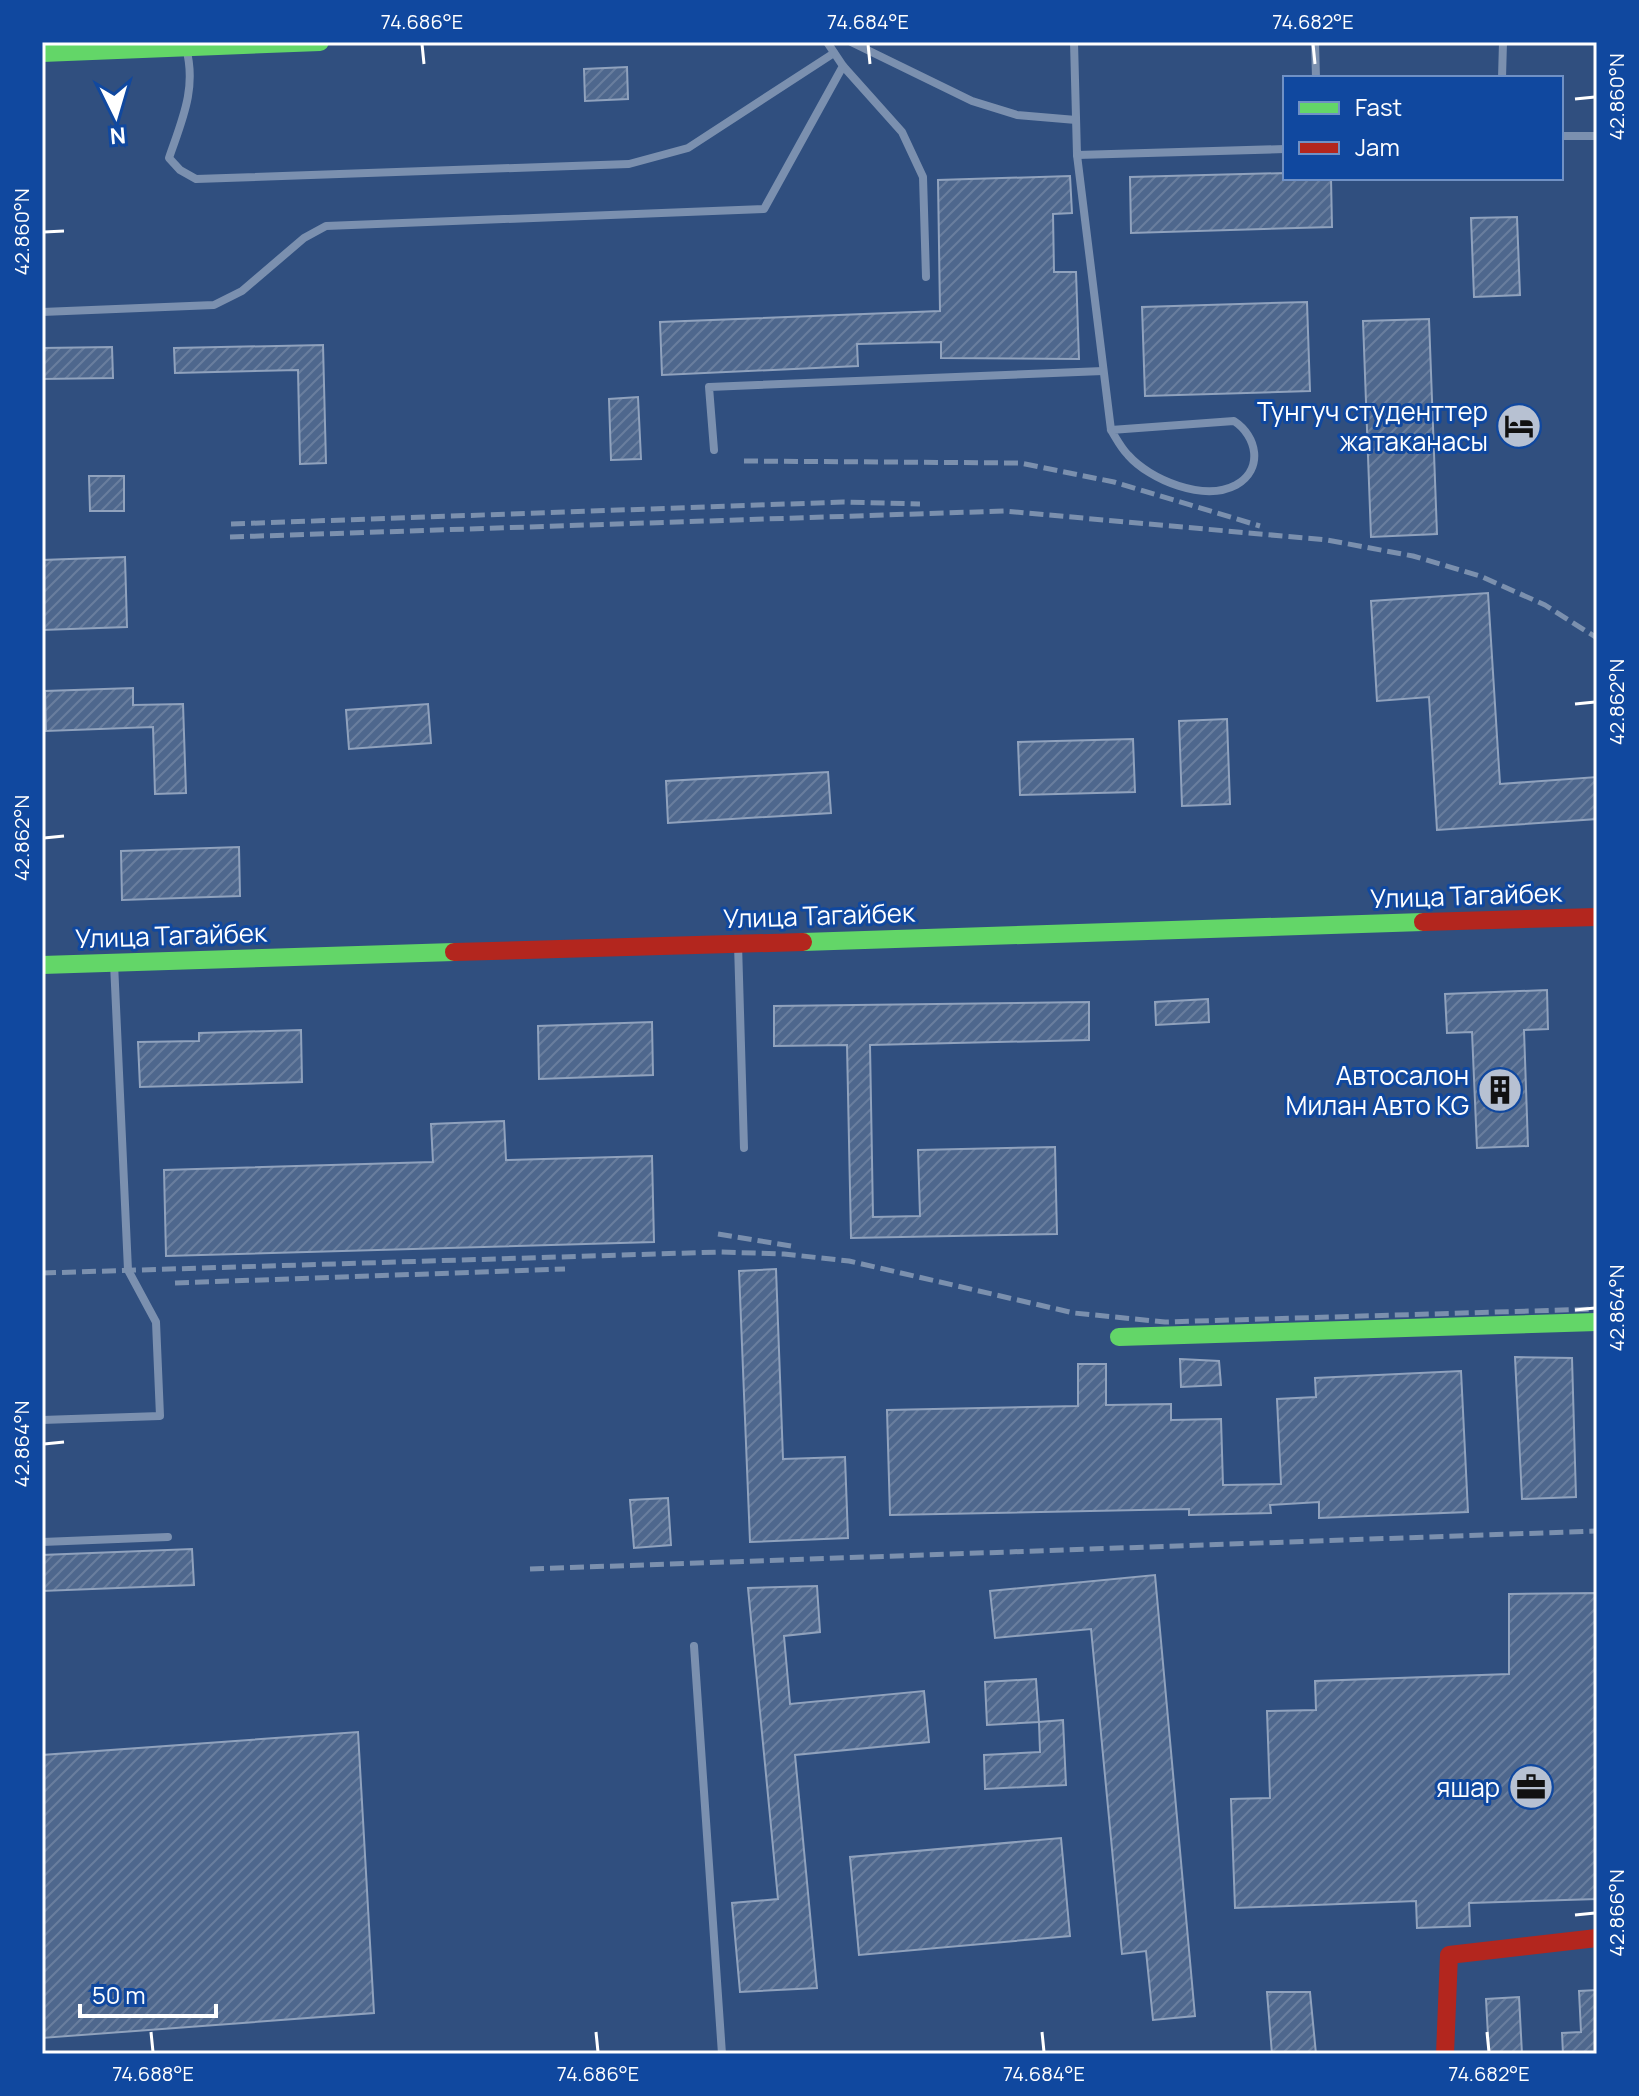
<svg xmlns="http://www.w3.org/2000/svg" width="1639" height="2096" font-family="Manrope,sans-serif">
  <defs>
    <pattern id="building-hatch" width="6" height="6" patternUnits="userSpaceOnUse" patternTransform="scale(2)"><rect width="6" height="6" fill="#4e678d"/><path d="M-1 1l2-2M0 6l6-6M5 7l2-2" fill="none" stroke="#697e9e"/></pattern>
  </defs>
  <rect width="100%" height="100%" fill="#304f7f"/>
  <g fill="url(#building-hatch)" stroke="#90a2bd" stroke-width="2">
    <path d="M 627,67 L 628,99 L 585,101 L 584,69 Z"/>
    <path d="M 1285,173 L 1285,178 L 1331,178 L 1332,227 L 1131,233 L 1130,177 Z"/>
    <path d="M 1070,176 L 1072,213 L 1053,214 L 1054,272 L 1076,272 L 1079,359 L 941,358 L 941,342 L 857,344 L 858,366 L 662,375 L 660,322 L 940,311 L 938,180 Z"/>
    <path d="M 1517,217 L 1520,295 L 1474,297 L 1471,218 Z"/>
    <path d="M 1307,302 L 1310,391 L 1145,396 L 1142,307 Z"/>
    <path d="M 1429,319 L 1437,534 L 1371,537 L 1363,321 Z"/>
    <path d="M 323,345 L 326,463 L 300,464 L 298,370 L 175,373 L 174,348 Z"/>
    <path d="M 112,347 L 113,378 L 42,379 L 42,348 Z"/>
    <path d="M 638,397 L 641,459 L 611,460 L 609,399 Z"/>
    <path d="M 89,476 L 124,476 L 124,511 L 90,511 Z"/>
    <path d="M 125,557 L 127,627 L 42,630 L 42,560 Z"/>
    <path d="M 1488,593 L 1500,784 L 1597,777 L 1597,819 L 1437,830 L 1429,697 L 1377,701 L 1371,601 Z"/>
    <path d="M 133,688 L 133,705 L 183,704 L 186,793 L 155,794 L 153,727 L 46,731 L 45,691 Z"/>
    <path d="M 428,704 L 431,743 L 349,749 L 346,710 Z"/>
    <path d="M 1227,719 L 1230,804 L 1182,806 L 1179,721 Z"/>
    <path d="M 1133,739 L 1135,792 L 1020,795 L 1018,742 Z"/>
    <path d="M 828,772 L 831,813 L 668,823 L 666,781 Z"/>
    <path d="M 239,847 L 240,896 L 122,900 L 121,851 Z"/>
    <path d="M 1547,990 L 1548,1029 L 1524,1030 L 1528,1146 L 1477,1148 L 1472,1032 L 1447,1033 L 1445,994 Z"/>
    <path d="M 1208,999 L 1209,1022 L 1156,1025 L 1155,1002 Z"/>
    <path d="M 1089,1002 L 1089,1040 L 870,1045 L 873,1217 L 920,1216 L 918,1150 L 1055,1147 L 1057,1234 L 851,1238 L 847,1045 L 774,1046 L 774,1006 Z"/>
    <path d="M 652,1022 L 653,1075 L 539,1079 L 538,1026 Z"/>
    <path d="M 301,1030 L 302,1082 L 140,1087 L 138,1042 L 199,1041 L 199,1033 Z"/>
    <path d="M 504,1121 L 506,1160 L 652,1156 L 654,1242 L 166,1256 L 164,1170 L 433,1162 L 431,1124 Z"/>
    <path d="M 776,1269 L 783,1459 L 845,1457 L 848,1538 L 750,1542 L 739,1271 Z"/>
    <path d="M 1515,1357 L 1572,1358 L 1576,1497 L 1522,1499 Z"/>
    <path d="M 1180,1359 L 1219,1361 L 1221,1385 L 1181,1387 Z"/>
    <path d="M 1078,1364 L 1106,1364 L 1106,1405 L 1171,1404 L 1171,1420 L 1221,1419 L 1223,1485 L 1281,1484 L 1277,1399 L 1316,1397 L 1315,1378 L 1461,1371 L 1468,1512 L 1319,1518 L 1319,1502 L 1270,1505 L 1271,1513 L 1189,1515 L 1189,1509 L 890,1515 L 887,1410 L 1078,1406 Z"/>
    <path d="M 668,1498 L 671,1545 L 634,1548 L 630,1500 Z"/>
    <path d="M 192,1549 L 194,1585 L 42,1591 L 42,1555 Z"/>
    <path d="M 1155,1575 L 1195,2016 L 1153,2020 L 1146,1951 L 1122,1954 L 1091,1629 L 995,1638 L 990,1591 Z"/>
    <path d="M 817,1586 L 820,1632 L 784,1636 L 790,1704 L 924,1691 L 929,1742 L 795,1755 L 817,1988 L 740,1992 L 732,1903 L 778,1899 L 748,1588 Z"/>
    <path d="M 1597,1593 L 1597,1899 L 1469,1903 L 1470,1926 L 1417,1928 L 1416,1901 L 1235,1908 L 1231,1799 L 1270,1798 L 1267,1711 L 1316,1710 L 1315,1681 L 1509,1674 L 1509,1594 Z"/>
    <path d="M 1036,1679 L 1039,1722 L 987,1725 L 985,1682 Z"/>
    <path d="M 1063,1720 L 1066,1785 L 985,1789 L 984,1755 L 1040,1752 L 1039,1722 Z"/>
    <path d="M 358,1732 L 374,2013 L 42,2038 L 42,1755 Z"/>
    <path d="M 1061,1838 L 1070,1936 L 859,1955 L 850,1857 Z"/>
    <path d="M 1597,1990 L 1595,2054 L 1563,2054 L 1562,2033 L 1581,2032 L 1579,1991 Z"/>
    <path d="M 1267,1992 L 1310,1992 L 1316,2054 L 1272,2054 Z"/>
    <path d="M 1519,1997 L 1522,2054 L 1489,2054 L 1486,1999 Z"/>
  </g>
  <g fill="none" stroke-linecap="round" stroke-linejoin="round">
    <g stroke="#7b90af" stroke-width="8">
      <path d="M 851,42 L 972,101 L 1017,115 L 1076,120"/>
      <path d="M 1074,42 L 1077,155 L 1285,149"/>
      <path d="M 1315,42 L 1316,78"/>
      <path d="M 186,48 C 197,88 182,120 169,158 L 180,170 L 196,179 L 629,164 L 688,148 L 834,53"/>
      <path d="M 843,66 L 902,132 L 923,177 L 926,277"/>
      <path d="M 1502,78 L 1503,42"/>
      <path d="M 1561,136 L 1597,136"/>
      <path d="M 1077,155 L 1111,430 L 1234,421 C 1257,436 1264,469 1236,485 C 1204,502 1150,480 1128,455 C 1121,448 1116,438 1111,430"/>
      <path d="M 42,312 L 214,305 L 242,291 L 304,238 L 326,226 L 764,209 L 843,66 L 827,42"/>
      <path d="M 714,450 L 709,387 L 1103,371"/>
      <path d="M 738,944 L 744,1148"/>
      <path d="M 42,1420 L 160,1416 L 156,1322 L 128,1270 L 114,963"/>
      <path d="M 42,1542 L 168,1537"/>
      <path d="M 694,1646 L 722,2054"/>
    </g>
    <g stroke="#63d668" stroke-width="18">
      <path d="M 42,53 L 320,42"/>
      <path d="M 803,942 L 1423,922"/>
      <path d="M 42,965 L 454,952"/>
      <path d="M 1119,1337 L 1597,1322"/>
    </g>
    <g stroke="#b3261e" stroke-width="18">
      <path d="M 1423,922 L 1597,917"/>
      <path d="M 454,952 L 803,942"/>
      <path d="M 1445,2054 L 1449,1955 L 1597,1938"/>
    </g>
    <g stroke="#7b90ae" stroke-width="5" stroke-dasharray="14 6" stroke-linecap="butt">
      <path d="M 744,461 L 1020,463 L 1114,482 L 1260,526"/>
      <path d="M 231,524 L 843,502 L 920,504"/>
      <path d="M 230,537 L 1004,511 L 1327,540 L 1413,556 L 1480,576 L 1545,605 L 1597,638"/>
      <path d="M 718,1234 L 791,1246"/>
      <path d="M 42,1273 L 720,1252 L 784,1254 L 849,1261 L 1074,1313 L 1165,1322 L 1597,1309"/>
      <path d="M 175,1283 L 565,1269"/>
      <path d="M 530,1569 L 1597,1531"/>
    </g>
  </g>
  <path fill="none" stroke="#fff" stroke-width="3" d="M 422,44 L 424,64M 868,44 L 870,64M 1313,44 L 1315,64M 1575,99 L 1595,97M 44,232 L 64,231M 1575,704 L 1595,702M 44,838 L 64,836M 1575,1310 L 1595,1308M 44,1444 L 64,1442M 1575,1915 L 1595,1913M 151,2032 L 153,2052M 596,2032 L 598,2052M 1042,2032 L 1044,2052M 1487,2032 L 1489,2052"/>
  <defs>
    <g id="hotel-disc" transform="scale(2.3)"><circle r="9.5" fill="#b7c1d2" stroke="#10489f"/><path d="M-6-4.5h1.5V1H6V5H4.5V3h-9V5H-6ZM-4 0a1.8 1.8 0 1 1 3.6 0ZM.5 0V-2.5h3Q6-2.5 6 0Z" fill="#111"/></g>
    <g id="building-disc" transform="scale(2.3)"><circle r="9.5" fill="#b7c1d2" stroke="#10489f"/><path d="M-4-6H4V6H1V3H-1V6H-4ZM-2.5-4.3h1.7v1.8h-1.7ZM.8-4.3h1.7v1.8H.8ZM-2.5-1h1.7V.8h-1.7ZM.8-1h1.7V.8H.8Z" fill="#111"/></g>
    <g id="office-disc" transform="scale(2.3)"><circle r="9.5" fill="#b7c1d2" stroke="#10489f"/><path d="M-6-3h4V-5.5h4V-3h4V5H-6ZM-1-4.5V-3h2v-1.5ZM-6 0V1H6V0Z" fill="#111"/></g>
  </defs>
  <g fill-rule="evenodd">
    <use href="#hotel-disc" x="1519" y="426"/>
    <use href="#building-disc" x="1500" y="1090"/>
    <use href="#office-disc" x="1531" y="1787"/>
  </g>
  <g text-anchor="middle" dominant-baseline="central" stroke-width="6" stroke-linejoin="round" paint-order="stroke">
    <g font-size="26" fill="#fff" stroke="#10489f" text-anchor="end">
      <text x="1488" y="411">Тунгуч студенттер<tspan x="1488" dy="30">жатаканасы</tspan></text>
      <text x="1469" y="1075">Автосалон<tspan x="1469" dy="30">Милан Авто KG</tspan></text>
      <text x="1500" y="1787">яшар</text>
    </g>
    <g font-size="26" fill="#fff" stroke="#10489f">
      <text transform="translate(1466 895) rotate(-2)">Улица Тагайбек</text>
      <text transform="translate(819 915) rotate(-2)">Улица Тагайбек</text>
      <text transform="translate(171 935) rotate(-2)">Улица Тагайбек</text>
    </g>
  </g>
  <rect width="1639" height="2096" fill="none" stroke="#10489f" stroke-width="88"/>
  <rect x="1283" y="76" width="280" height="104" fill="#10489f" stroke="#7091c5" stroke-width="2"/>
  <rect x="1299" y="102" width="40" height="12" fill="#63d668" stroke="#7091c5" stroke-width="2"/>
  <text x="1355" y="116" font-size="24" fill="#ffffff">Fast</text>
  <rect x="1299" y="142" width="40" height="12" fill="#b3261e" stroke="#7091c5" stroke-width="2"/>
  <text x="1355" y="156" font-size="24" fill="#ffffff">Jam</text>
  <g transform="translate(116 116) rotate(175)" stroke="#10489f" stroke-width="6" paint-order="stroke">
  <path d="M0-6L14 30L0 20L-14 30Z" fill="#ffffff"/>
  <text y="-12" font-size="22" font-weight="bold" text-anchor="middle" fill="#ffffff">N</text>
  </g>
  <path d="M80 2004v12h136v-12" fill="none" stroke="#ffffff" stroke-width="4"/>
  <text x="92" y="2004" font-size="24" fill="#ffffff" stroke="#10489f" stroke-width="6" paint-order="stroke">50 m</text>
  <rect x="44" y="44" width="1551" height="2008" fill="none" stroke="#fff" stroke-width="3"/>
  <g font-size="20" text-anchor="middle" fill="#fff">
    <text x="422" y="29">74.686°E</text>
    <text x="868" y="29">74.684°E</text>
    <text x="1313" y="29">74.682°E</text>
    <text transform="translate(1617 97) rotate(-90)" y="7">42.860°N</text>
    <text transform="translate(22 232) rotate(-90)" y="7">42.860°N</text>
    <text transform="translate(1617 702) rotate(-90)" y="7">42.862°N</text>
    <text transform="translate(22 838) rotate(-90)" y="7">42.862°N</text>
    <text transform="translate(1617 1308) rotate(-90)" y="7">42.864°N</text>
    <text transform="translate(22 1444) rotate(-90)" y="7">42.864°N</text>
    <text transform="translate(1617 1913) rotate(-90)" y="7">42.866°N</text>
    <text x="153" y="2081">74.688°E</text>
    <text x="598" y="2081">74.686°E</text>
    <text x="1044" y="2081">74.684°E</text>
    <text x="1489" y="2081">74.682°E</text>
  </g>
</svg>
